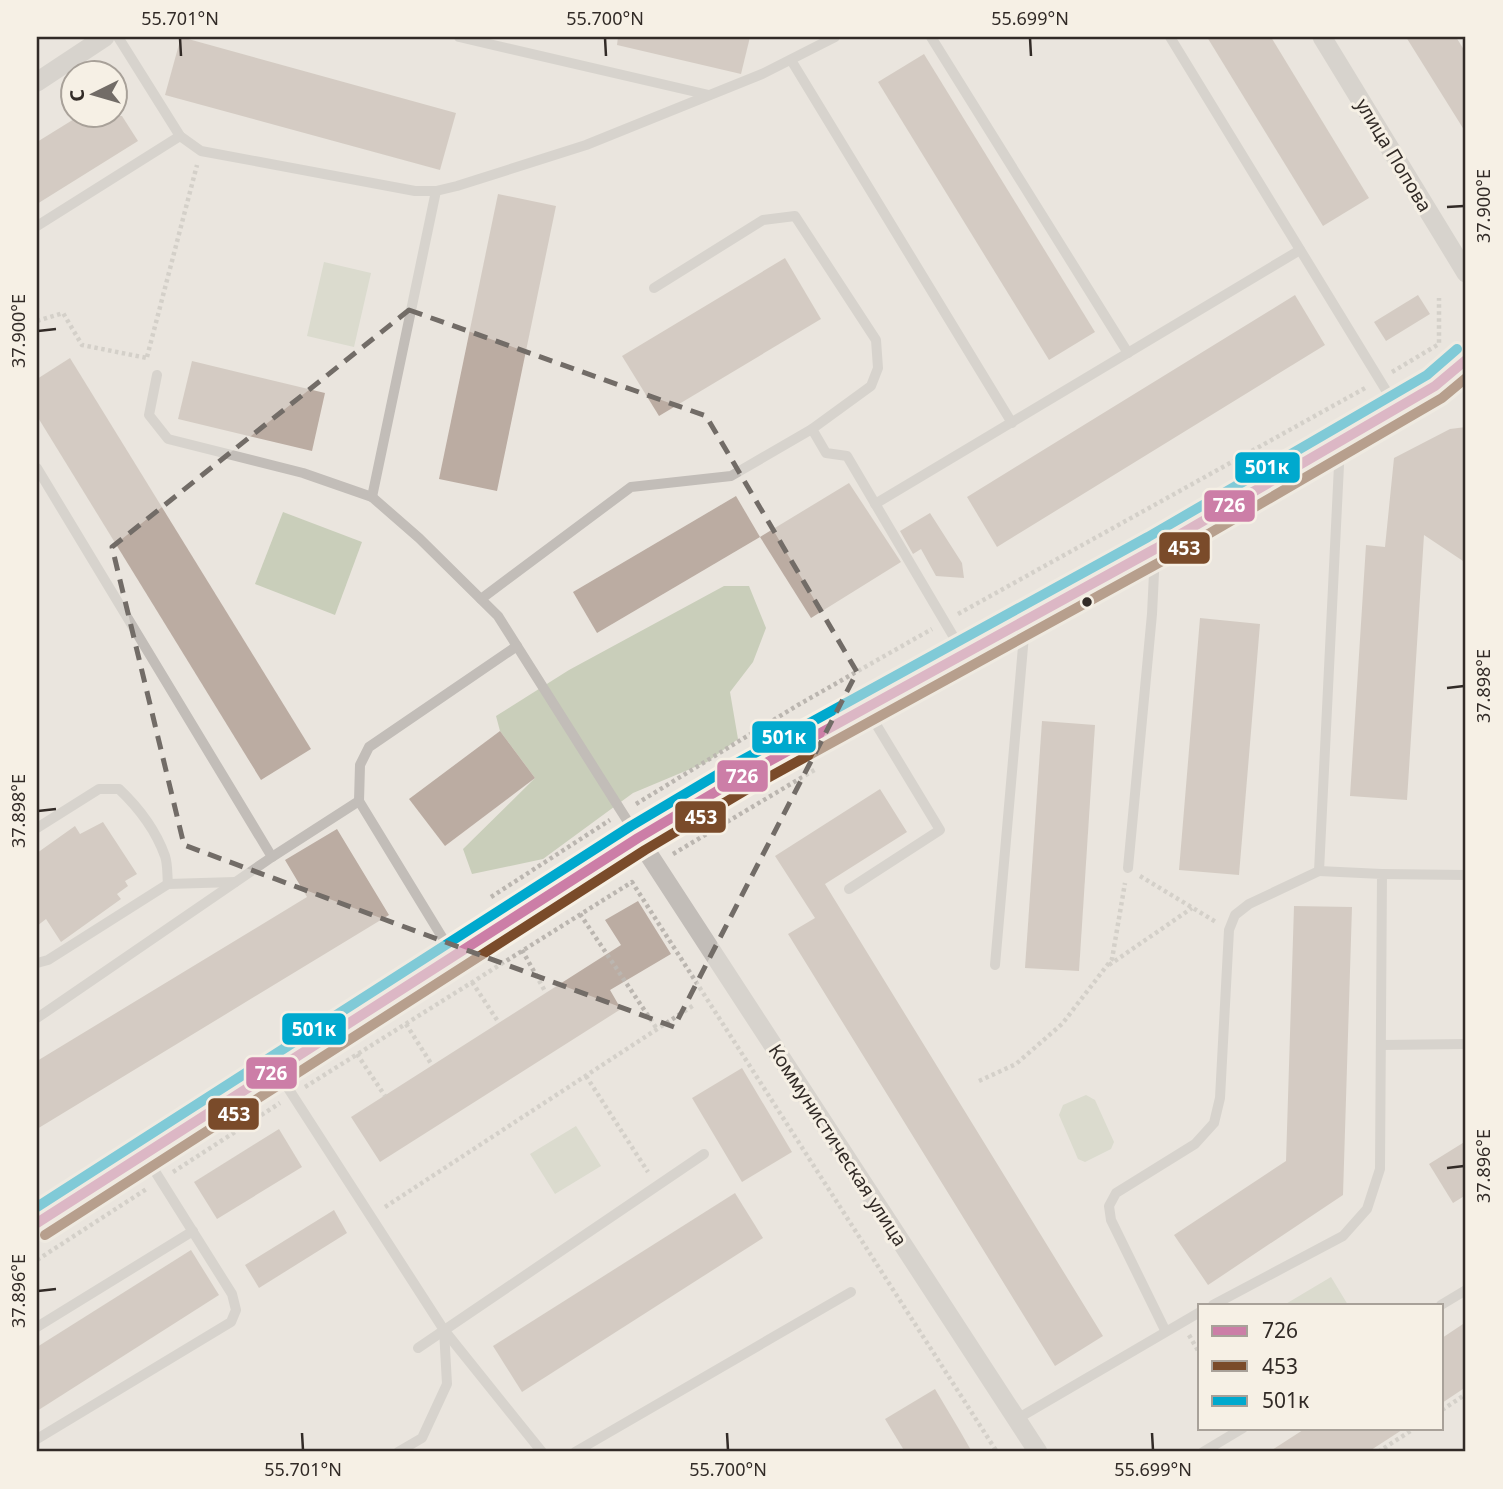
<svg xmlns="http://www.w3.org/2000/svg" width="1503" height="1489" font-family="'Noto Sans',sans-serif">
  <rect width="100%" height="100%" fill="#eae5de"/>
  <g fill="#c9ceba">
    <path d="M 324,262 L 371,273 L 354,347 L 307,336 Z"/>
    <path d="M 283,512 L 362,542 L 335,615 L 255,584 Z"/>
    <path d="M 724,586 L 749,586 L 766,628 L 753,662 L 730,692 L 738,739 L 707,762 L 633,793 L 543,859 L 472,874 L 463,849 L 535,778 L 500,731 L 496,716 L 569,670 Z"/>
    <path d="M 1086,1095 L 1095,1100 L 1114,1142 L 1111,1149 L 1085,1162 L 1078,1159 L 1059,1115 L 1063,1105 Z"/>
    <path d="M 576,1126 L 601,1166 L 555,1194 L 530,1154 Z"/>
    <path d="M 1331,1277 L 1348,1305 L 1284,1305 Z"/>
  </g>
  <g fill="#bbaca2">
    <path d="M 181,37 L 456,113 L 440,170 L 165,95 Z"/>
    <path d="M 618,37 L 750,37 L 741,74 L 617,45 Z"/>
    <path d="M 1207,37 L 1271,37 L 1369,198 L 1323,226 Z"/>
    <path d="M 1406,37 L 1456,37 L 1466,53 L 1466,133 Z"/>
    <path d="M 924,54 L 1095,332 L 1049,360 L 878,82 Z"/>
    <path d="M 79,116 L 122,116 L 138,141 L 37,204 L 37,142 Z"/>
    <path d="M 498,194 L 556,206 L 497,491 L 439,479 Z"/>
    <path d="M 785,258 L 821,319 L 659,416 L 622,356 Z"/>
    <path d="M 1295,295 L 1325,345 L 997,547 L 967,497 Z"/>
    <path d="M 1418,295 L 1430,314 L 1386,341 L 1374,322 Z"/>
    <path d="M 70,358 L 311,749 L 261,780 L 37,416 L 37,379 Z"/>
    <path d="M 192,361 L 325,393 L 312,451 L 178,419 Z"/>
    <path d="M 1466,427 L 1466,563 L 1424,535 L 1407,800 L 1350,796 L 1366,545 L 1385,547 L 1394,458 L 1450,429 Z"/>
    <path d="M 849,483 L 901,562 L 811,618 L 760,537 Z"/>
    <path d="M 736,496 L 760,537 L 597,633 L 573,592 Z"/>
    <path d="M 930,513 L 962,563 L 964,578 L 936,576 L 921,549 L 913,554 L 900,531 Z"/>
    <path d="M 1200,618 L 1260,624 L 1239,875 L 1179,870 Z"/>
    <path d="M 1042,721 L 1095,725 L 1079,971 L 1025,968 Z"/>
    <path d="M 500,731 L 535,778 L 445,846 L 409,799 Z"/>
    <path d="M 880,789 L 907,832 L 825,884 L 1103,1336 L 1055,1366 L 788,934 L 815,918 L 775,856 Z"/>
    <path d="M 103,822 L 137,874 L 125,881 L 128,886 L 117,894 L 121,899 L 61,942 L 46,919 L 37,926 L 37,853 L 75,826 L 80,834 Z"/>
    <path d="M 337,829 L 389,915 L 37,1129 L 37,1061 L 307,897 L 285,860 Z"/>
    <path d="M 638,901 L 671,954 L 610,990 L 621,1009 L 380,1162 L 351,1117 L 621,945 L 605,920 Z"/>
    <path d="M 1294,906 L 1352,907 L 1343,1195 L 1208,1285 L 1174,1235 L 1286,1161 Z"/>
    <path d="M 742,1068 L 792,1152 L 742,1182 L 692,1098 Z"/>
    <path d="M 279,1129 L 302,1167 L 217,1219 L 194,1182 Z"/>
    <path d="M 1466,1141 L 1466,1195 L 1453,1203 L 1429,1164 Z"/>
    <path d="M 735,1193 L 763,1238 L 522,1392 L 493,1346 Z"/>
    <path d="M 334,1210 L 347,1233 L 259,1288 L 245,1265 Z"/>
    <path d="M 191,1250 L 219,1295 L 37,1411 L 37,1347 Z"/>
    <path d="M 1466,1322 L 1466,1387 L 1442,1403 L 1442,1338 Z"/>
    <path d="M 935,1389 L 960,1431 L 972,1452 L 905,1452 L 885,1419 Z"/>
    <path d="M 1306,1428 L 1405,1428 L 1368,1452 L 1269,1452 Z"/>
  </g>
  <g fill="none" stroke-linecap="round" stroke-linejoin="round">
    <g stroke="#bbb6b0" stroke-width="4.5" stroke-dasharray="3.5 3.5" stroke-linecap="butt">
      <path d="M 37,321 L 63,313 L 82,345 L 147,358"/>
      <path d="M 147,357 L 197,165"/>
      <path d="M 1392,372 L 1439,344 L 1439,298"/>
      <path d="M 958,614 L 1367,387"/>
      <path d="M 636,804 L 798,705 L 932,629"/>
      <path d="M 673,854 L 816,769"/>
      <path d="M 1140,876 L 1216,922"/>
      <path d="M 491,897 L 610,820"/>
      <path d="M 580,914 L 657,1029"/>
      <path d="M 522,950 L 546,993"/>
      <path d="M 1109,965 L 1192,908"/>
      <path d="M 472,982 L 499,1023"/>
      <path d="M 406,1024 L 432,1065"/>
      <path d="M 357,1054 L 385,1096"/>
      <path d="M 586,1076 L 648,1172"/>
      <path d="M 979,1081 L 1016,1064 L 1062,1024 L 1112,959 L 1125,883"/>
      <path d="M 305,1087 L 632,882 L 997,1452"/>
      <path d="M 173,1172 L 280,1103"/>
      <path d="M 385,1207 L 694,1005"/>
      <path d="M 37,1260 L 148,1188"/>
      <path d="M 1189,1335 L 1200,1354"/>
      <path d="M 1442,1410 L 1466,1394"/>
      <path d="M 1378,1452 L 1415,1428"/>
    </g>
    <g stroke="#c2bdb8" stroke-width="10">
      <path d="M 118,37 L 180,136 L 201,151 L 415,191 L 436,191 L 457,186 L 586,145 L 762,74 L 835,37"/>
      <path d="M 459,37 L 709,95"/>
      <path d="M 931,37 L 1128,353"/>
      <path d="M 1170,37 L 1395,405"/>
      <path d="M 791,60 L 1012,423"/>
      <path d="M 37,226 L 180,136"/>
      <path d="M 654,288 L 763,220 L 795,216 L 876,340 L 878,368 L 871,386 L 812,429"/>
      <path d="M 157,375 L 149,415 L 168,439 L 303,473 L 372,497 L 419,538 L 498,616 L 637,836"/>
      <path d="M 37,468 L 272,857"/>
      <path d="M 372,497 L 436,191"/>
      <path d="M 875,504 L 1300,250"/>
      <path d="M 481,599 L 631,487 L 731,476 L 812,429 L 826,453 L 847,456 L 962,651"/>
      <path d="M 359,801 L 360,765 L 369,747 L 517,646"/>
      <path d="M 37,828 L 99,789 L 119,789 C 138,807 156,831 165,856 C 168,865 167,875 168,884"/>
      <path d="M 1128,868 L 1152,614 L 1155,553"/>
      <path d="M 1382,874 L 1466,875"/>
      <path d="M 849,889 L 940,830 L 868,711"/>
      <path d="M 37,963 L 48,960 L 168,884 L 235,882"/>
      <path d="M 995,965 L 1025,624"/>
      <path d="M 37,1018 L 272,857 L 359,801 L 453,955"/>
      <path d="M 1381,1045 L 1466,1044"/>
      <path d="M 277,1071 L 444,1330 L 542,1452"/>
      <path d="M 1213,1305 L 1343,1236 L 1367,1209 L 1380,1169 L 1382,874 L 1319,871 L 1340,445"/>
      <path d="M 1441,1305 L 1466,1290"/>
      <path d="M 37,1327 L 193,1231"/>
      <path d="M 1165,1330 L 1111,1220 L 1109,1206 L 1116,1193 L 1195,1144 L 1214,1123 L 1220,1098 L 1229,930 L 1235,915 L 1249,904 L 1319,871"/>
      <path d="M 418,1348 L 704,1154"/>
      <path d="M 1017,1419 L 1200,1312"/>
      <path d="M 37,1439 L 231,1322 L 236,1310 L 232,1294 L 146,1157"/>
      <path d="M 398,1452 L 422,1438 L 447,1384 L 444,1330"/>
      <path d="M 575,1452 L 851,1292"/>
      <path d="M 1203,1452 L 1243,1428"/>
    </g>
    <g stroke="#c2bdb8" stroke-width="19">
      <path d="M 1322,37 L 1466,273"/>
      <path d="M 37,82 L 105,37"/>
      <path d="M 638,838 L 1038,1452"/>
    </g>
    <path stroke="#b3aea8" stroke-width="28" d="M 37,1223 L 638,838 L 744,775 L 1155,549 L 1435,386 L 1466,360"/>
    <g stroke="#f6f0e5" stroke-width="16">
      <path id="bus-1" d="M 37,1223 L 638,838 L 744,775 L 1155,549 L 1435,386 L 1466,360"/>
    </g>
    <g stroke="#f6f0e5" stroke-width="16">
      <path id="bus-2" d="M 45,1235 L 645,850 L 751,787 L 1162,561 L 1442,398 L 1466,378"/>
    </g>
    <g stroke="#f6f0e5" stroke-width="16">
      <path id="bus-3" d="M 37,1207 L 631,826 L 737,763 L 1148,537 L 1427,375 L 1457,349"/>
    </g>
    <use href="#bus-1" stroke="#cc7ea7" stroke-width="10"/>
    <use href="#bus-2" stroke="#7a4b2a" stroke-width="10"/>
    <use href="#bus-3" stroke="#00a9ce" stroke-width="10"/>
  </g>
  <path d="M0 0H1503V1489H0ZM 409,310 L 706,416 L 857,672 L 674,1027 L 184,845 L 112,547 Z" fill="#eae5de" fill-opacity=".55" fill-rule="evenodd"/>
  <path fill="none" stroke="#726c67" stroke-width="5" stroke-dasharray="14 9" stroke-linejoin="round" d="M 409,310 L 706,416 L 857,672 L 674,1027 L 184,845 L 112,547 Z"/>
  <path fill="none" stroke="#322b27" stroke-width="2.5" d="M 180,38 L 181,56M 605,38 L 606,56M 1030,38 L 1031,56M 1447,207 L 1464,206M 38,331 L 56,329M 1447,688 L 1464,686M 38,811 L 56,809M 1447,1168 L 1464,1166M 38,1291 L 56,1289M 302,1433 L 303,1450M 727,1433 L 728,1450M 1152,1433 L 1153,1450"/>
  <circle fill="#322b27" stroke="#f6f0e5" stroke-width="2.5" cx="1087" cy="602" r="6"/>
  <g text-anchor="middle" dominant-baseline="central" stroke-width="6" stroke-linejoin="round" paint-order="stroke">
    <g font-size="19" fill="#322b27" stroke="#f6f0e5">
      <text transform="translate(1394 155) rotate(59)">улица Попова</text>
      <text transform="translate(838 1145) rotate(57)">Коммунистическая улица</text>
    </g>
  </g>
  <g stroke="#f6f0e5" stroke-width="2.5">
    <rect x="1234" y="451" width="67" height="33" rx="7" fill="#00a9ce"/>
    <rect x="1203" y="489" width="53" height="34" rx="7" fill="#cc7ea7"/>
    <rect x="1158" y="531" width="53" height="34" rx="7" fill="#7a4b2a"/>
    <rect x="751" y="720" width="66" height="34" rx="7" fill="#00a9ce"/>
    <rect x="716" y="759" width="53" height="34" rx="7" fill="#cc7ea7"/>
    <rect x="674" y="800" width="53" height="34" rx="7" fill="#7a4b2a"/>
    <rect x="281" y="1012" width="66" height="34" rx="7" fill="#00a9ce"/>
    <rect x="245" y="1056" width="53" height="34" rx="7" fill="#cc7ea7"/>
    <rect x="207" y="1097" width="53" height="34" rx="7" fill="#7a4b2a"/>
  </g>
  <g font-size="19" text-anchor="middle" font-weight="bold" fill="#fff">
    <text x="1267" y="474">501к</text>
    <text x="1229" y="512">726</text>
    <text x="1184" y="555">453</text>
    <text x="784" y="744">501к</text>
    <text x="742" y="783">726</text>
    <text x="701" y="824">453</text>
    <text x="314" y="1036">501к</text>
    <text x="271" y="1080">726</text>
    <text x="234" y="1121">453</text>
  </g>
  <rect width="1503" height="1489" fill="none" stroke="#f6f0e5" stroke-width="77"/>
  <rect x="1198" y="1304" width="245" height="126" fill="#f6f0e5" stroke="#a8a199" stroke-width="2"/>
  <rect x="1212" y="1326" width="35" height="10" fill="#cc7ea7" stroke="#a8a199" stroke-width="2"/>
  <text x="1262" y="1338" font-size="21" fill="#322b27">726</text>
  <rect x="1212" y="1361" width="35" height="10" fill="#7a4b2a" stroke="#a8a199" stroke-width="2"/>
  <text x="1262" y="1374" font-size="21" fill="#322b27">453</text>
  <rect x="1212" y="1396" width="35" height="10" fill="#00a9ce" stroke="#a8a199" stroke-width="2"/>
  <text x="1262" y="1408" font-size="21" fill="#322b27">501к</text>
  <g transform="translate(94 94) rotate(265)"><circle r="33" fill="#f6f0e5" stroke="#a8a199" stroke-width="2"/>
  <path d="M0-5L12 26L0 18L-12 26Z" fill="#726c67"/>
  <text y="-10" font-size="19" font-weight="bold" text-anchor="middle" fill="#322b27">С</text>
  </g>
  <rect x="38" y="38" width="1426" height="1412" fill="none" stroke="#322b27" stroke-width="2.5"/>
  <g font-size="18" text-anchor="middle" fill="#322b27">
    <text x="180" y="25">55.701°N</text>
    <text x="605" y="25">55.700°N</text>
    <text x="1030" y="25">55.699°N</text>
    <text transform="translate(1484 206) rotate(-90)" y="6">37.900°E</text>
    <text transform="translate(19 331) rotate(-90)" y="6">37.900°E</text>
    <text transform="translate(1484 686) rotate(-90)" y="6">37.898°E</text>
    <text transform="translate(19 811) rotate(-90)" y="6">37.898°E</text>
    <text transform="translate(1484 1166) rotate(-90)" y="6">37.896°E</text>
    <text transform="translate(19 1291) rotate(-90)" y="6">37.896°E</text>
    <text x="303" y="1476">55.701°N</text>
    <text x="728" y="1476">55.700°N</text>
    <text x="1153" y="1476">55.699°N</text>
  </g>
</svg>
